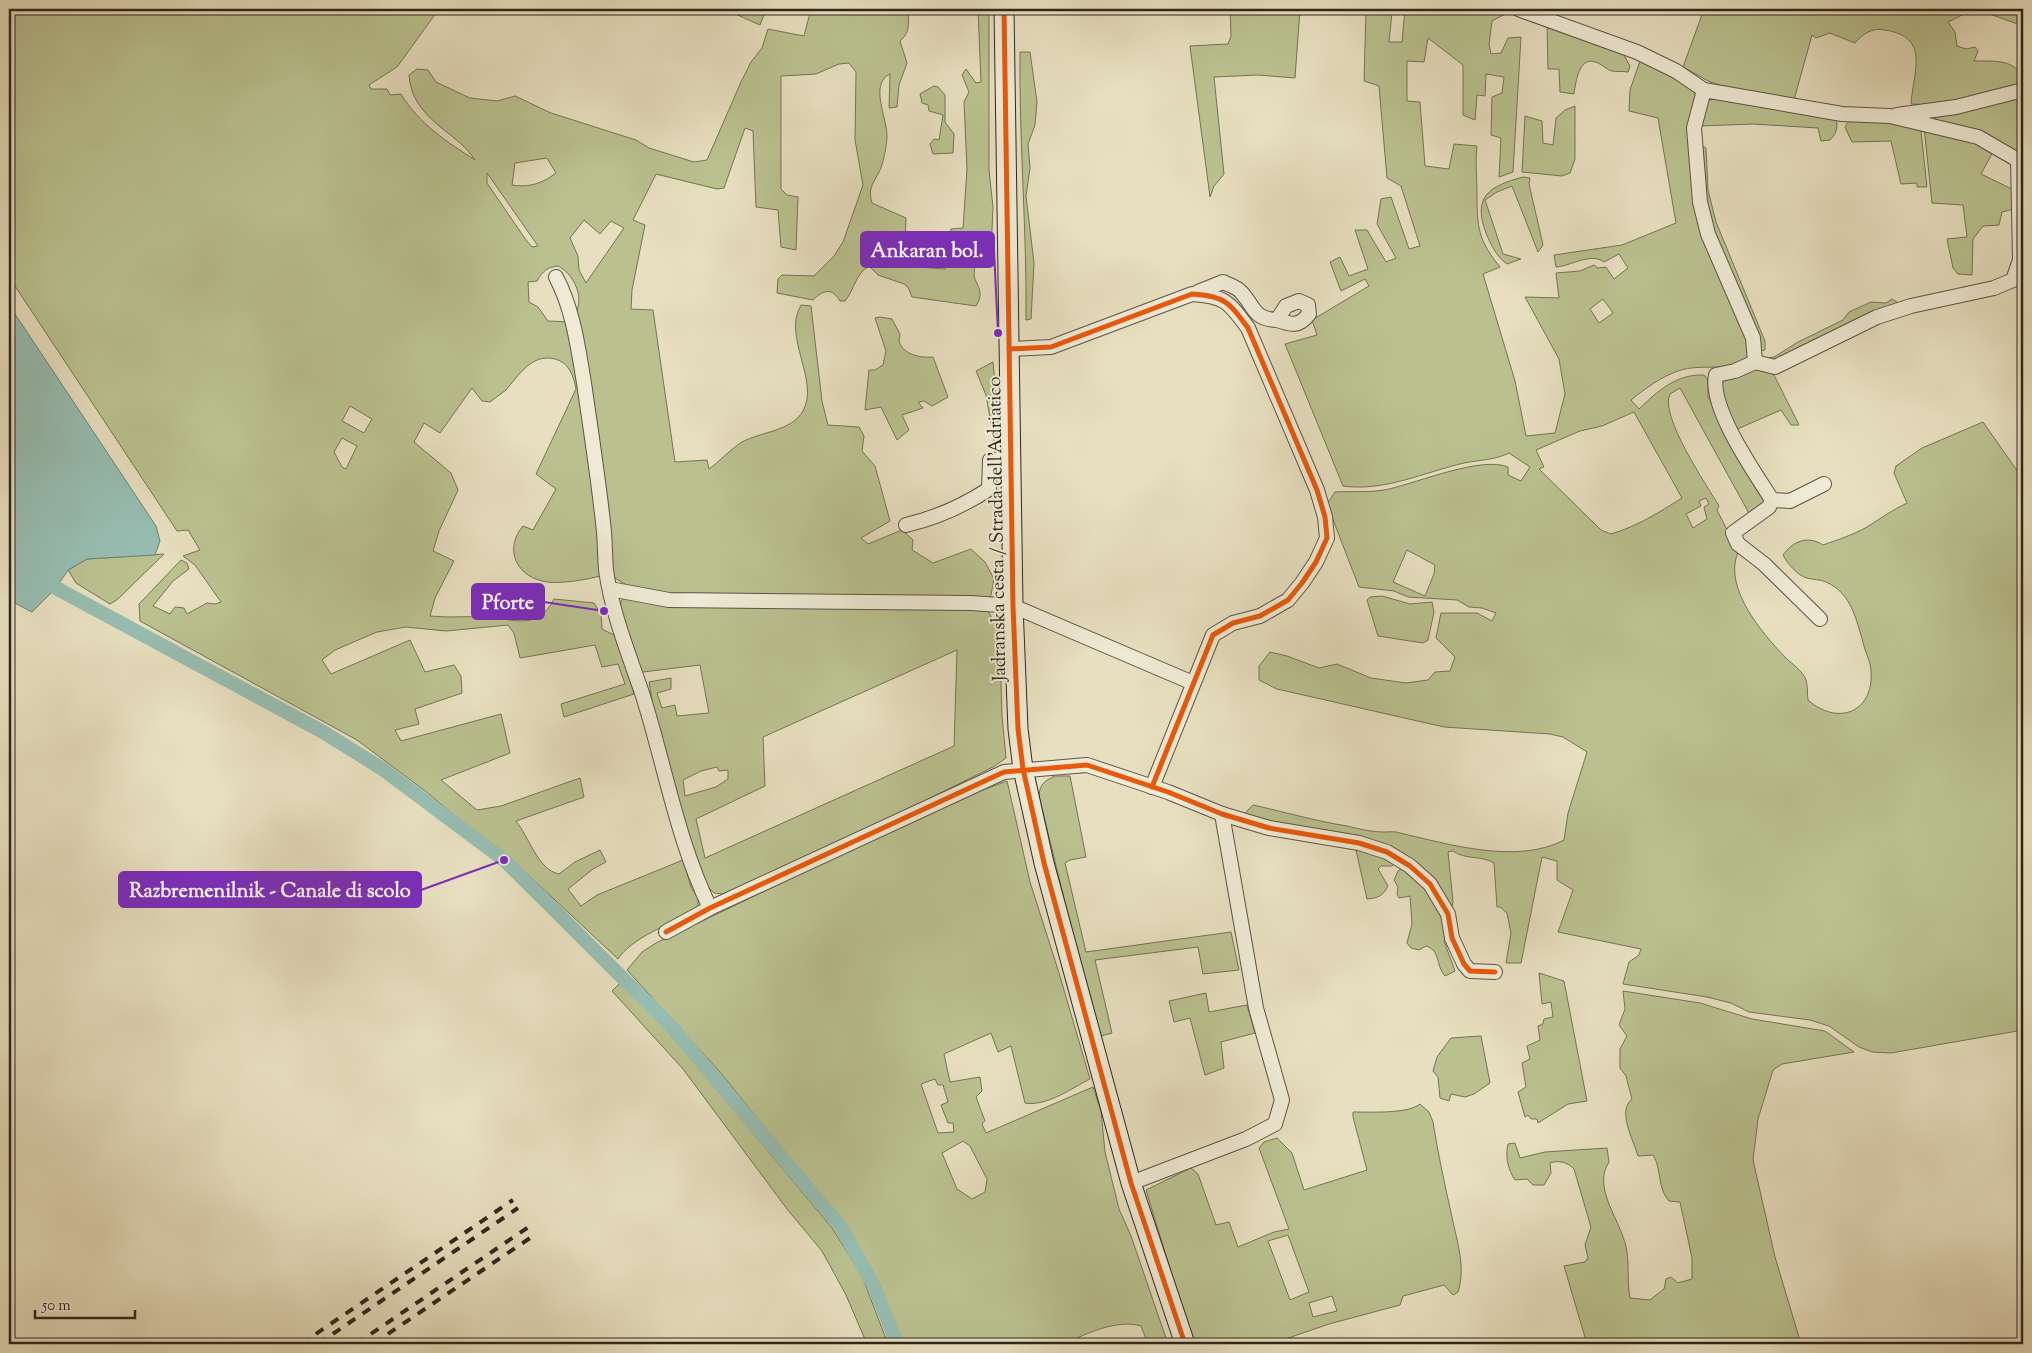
<svg xmlns="http://www.w3.org/2000/svg" width="2032" height="1353" font-family="'Sorts Mill Goudy',serif">
  <rect width="100%" height="100%" fill="#e7dfbf"/>
  <filter id="stains"><feTurbulence type="fractalNoise" baseFrequency=".004" numOctaves="4"/><feColorMatrix values="0 0 0 0 .2 0 0 0 0 .09 0 0 0 0 .02 0 0 0 .5 -.17"/></filter>
  <radialGradient id="worn" r=".72"><stop offset=".6" stop-color="#630" stop-opacity="0"/><stop offset="1" stop-color="#630" stop-opacity=".3"/></radialGradient>
  <g fill="#bac18f" stroke="#747456" fill-rule="evenodd">
    <path d="M 9,9 L 439,9 L 397,67 L 369,85 L 371,89 L 387,89 L 390,95 L 401,94 C 419,124 447,142 475,160 C 457,131 412,120 409,75 L 417,69 L 428,70 L 436,82 L 470,98 L 497,101 L 515,96 L 551,113 L 636,140 L 649,148 L 694,162 L 707,160 L 741,82 L 751,62 L 762,48 L 768,29 L 804,36 L 811,9 L 909,9 C 907,22 912,31 900,41 L 907,63 L 899,85 L 897,107 L 889,108 L 890,74 C 869,84 887,117 887,136 C 887,145 883,166 878,174 C 872,185 868,190 872,203 L 906,218 L 904,266 L 945,269 L 951,229 L 963,228 L 967,169 L 964,102 L 969,92 L 962,75 L 966,69 L 976,83 L 981,82 L 978,9 L 989,9 L 989,170 L 993,207 L 991,253 L 976,262 C 975,267 973,274 975,279 C 980,290 983,295 976,306 L 912,297 L 908,287 L 904,284 L 878,275 L 869,266 C 855,274 855,289 845,301 L 840,301 C 832,287 823,290 813,300 L 777,293 L 778,279 L 782,275 L 814,276 L 834,256 L 843,242 L 863,185 L 855,140 L 856,72 L 849,63 L 839,64 L 816,74 L 781,76 L 781,189 L 787,195 L 798,197 L 796,250 L 781,247 L 778,210 L 756,207 L 753,131 L 745,128 L 724,188 L 717,189 L 656,174 L 633,220 L 645,225 L 632,290 L 631,309 L 653,310 L 675,462 L 707,460 L 709,469 C 719,462 732,448 742,442 C 760,432 792,431 803,411 C 820,380 782,337 801,305 L 811,306 L 822,401 L 828,425 L 859,427 L 864,436 L 862,451 L 875,466 L 890,521 L 861,538 L 868,544 L 902,530 L 913,540 L 912,550 L 933,563 L 971,549 L 985,562 L 994,579 L 988,611 L 997,628 L 1000,651 L 1002,716 L 1006,758 L 993,767 L 908,809 L 723,894 L 714,893 L 703,882 L 659,741 L 649,682 L 671,678 L 671,689 L 657,693 L 662,708 L 675,705 L 677,716 L 709,713 L 700,665 L 643,672 L 637,668 L 620,613 L 621,601 L 625,596 L 628,586 L 615,578 L 609,568 L 599,529 L 600,576 C 586,580 555,585 542,581 C 514,574 505,547 523,526 L 533,530 L 556,489 L 536,474 L 576,389 C 574,377 569,362 555,359 C 532,353 519,375 506,390 C 501,394 495,398 490,402 L 482,401 L 472,388 L 440,433 L 424,423 L 414,442 L 451,473 L 458,490 L 439,531 L 433,551 L 454,561 L 435,598 L 430,616 C 449,618 467,616 486,617 C 514,619 538,631 554,599 L 594,603 L 601,614 L 602,629 L 616,636 L 634,694 L 564,717 L 561,704 L 625,684 L 618,664 L 602,667 L 595,645 L 520,658 L 514,633 L 508,625 L 446,631 L 406,627 L 377,632 L 335,650 L 322,660 L 331,674 L 410,640 L 425,672 L 454,665 L 461,676 L 462,693 L 415,709 L 419,724 L 395,730 L 401,741 L 501,714 L 510,753 L 441,780 L 477,810 L 501,806 L 580,778 L 584,797 L 516,821 C 529,837 538,870 559,874 L 575,862 L 600,850 L 606,862 L 593,869 L 568,889 L 581,906 L 597,895 L 683,860 L 691,887 L 698,898 L 698,906 L 695,911 C 672,923 631,938 618,959 L 522,869 L 491,846 L 429,794 L 357,740 L 140,621 L 139,604 L 181,560 L 187,563 L 189,569 L 173,581 L 153,606 L 170,614 L 175,607 L 184,608 L 187,614 L 207,603 L 215,604 L 221,602 L 195,565 L 183,556 L 200,550 L 188,530 L 177,531 L 9,277 ZM 547,158 L 556,173 C 543,183 529,188 512,185 L 515,163 ZM 487,173 L 538,246 L 532,247 L 526,240 L 487,183 ZM 584,220 L 600,234 L 611,221 L 624,228 L 586,283 L 579,270 L 578,256 L 570,238 ZM 558,266 C 572,273 582,292 578,307 C 577,312 573,317 571,322 L 548,321 L 538,307 L 529,302 L 528,282 L 537,281 C 543,271 547,267 558,266 ZM 350,406 L 372,419 L 364,433 L 342,421 ZM 342,438 L 357,446 L 346,469 L 342,467 L 334,452 ZM 957,650 L 954,746 L 705,858 L 696,819 L 765,786 L 763,737 ZM 717,767 L 719,771 L 728,770 L 728,779 L 716,787 L 685,796 L 683,780 L 701,771 Z"/>
    <path d="M 724,9 L 766,9 L 760,25 Z"/>
    <path d="M 1230,9 L 1303,9 L 1300,9 L 1295,78 L 1258,75 L 1214,77 L 1224,174 L 1214,186 L 1210,197 L 1190,46 L 1228,44 L 1231,36 Z"/>
    <path d="M 1405,9 L 1494,9 L 1509,12 L 1492,21 L 1489,44 L 1491,54 L 1501,53 L 1508,38 L 1521,37 L 1513,172 L 1499,177 L 1501,138 L 1491,135 L 1492,97 L 1502,93 L 1504,77 L 1486,74 L 1485,96 L 1477,95 L 1475,120 L 1463,115 L 1463,65 L 1428,38 L 1424,62 L 1407,61 L 1407,101 L 1420,102 L 1425,166 L 1449,169 L 1454,144 L 1477,146 C 1475,163 1477,177 1477,194 C 1477,227 1478,240 1500,267 L 1483,274 L 1515,381 L 1526,436 L 1555,433 L 1565,394 L 1559,359 L 1525,297 L 1559,298 L 1556,273 L 1580,271 L 1594,265 L 1598,268 L 1606,267 L 1614,279 L 1628,268 L 1619,254 L 1604,262 C 1591,252 1571,266 1556,267 L 1554,255 L 1622,245 L 1676,223 L 1658,118 L 1629,111 L 1630,90 L 1640,61 C 1661,65 1678,79 1696,92 L 1696,191 L 1750,345 L 1750,355 C 1730,375 1703,362 1678,371 C 1661,377 1646,388 1631,400 L 1639,409 C 1658,391 1676,374 1704,375 L 1708,379 L 1708,397 L 1768,502 L 1750,515 L 1680,388 L 1670,394 C 1659,415 1707,486 1719,506 L 1717,510 L 1738,552 C 1723,588 1762,633 1785,657 C 1792,664 1803,671 1806,680 C 1808,686 1807,694 1808,700 C 1837,726 1874,713 1871,671 C 1871,663 1866,654 1864,646 C 1857,622 1852,593 1826,582 C 1820,579 1813,580 1807,578 C 1798,576 1787,563 1783,555 C 1793,541 1808,535 1823,545 C 1837,540 1853,535 1867,527 C 1880,519 1892,510 1907,503 L 1894,473 L 1896,466 L 1922,448 L 1983,422 L 2023,479 L 2023,1030 L 1891,1053 L 1872,1052 L 1859,1047 L 1829,1026 L 1810,1020 L 1749,1012 L 1731,1003 L 1707,997 L 1623,984 L 1629,962 L 1639,955 L 1641,949 L 1558,932 L 1573,890 L 1557,880 L 1557,861 L 1542,857 L 1521,963 L 1506,963 L 1511,933 L 1507,913 L 1500,907 L 1497,907 L 1494,863 C 1481,855 1465,860 1453,851 L 1448,852 L 1453,902 L 1451,911 L 1412,862 L 1241,817 L 1253,805 C 1285,812 1315,821 1347,826 C 1359,829 1372,832 1384,832 C 1390,832 1395,831 1400,833 C 1448,844 1517,865 1564,840 L 1568,813 L 1587,752 L 1563,737 L 1550,734 L 1444,727 L 1277,689 L 1259,680 L 1259,666 L 1270,652 L 1287,656 L 1319,668 L 1337,664 L 1371,678 L 1406,683 L 1428,680 L 1435,672 L 1450,671 L 1455,657 L 1436,638 L 1441,613 L 1477,613 L 1492,621 L 1496,613 L 1482,608 L 1469,607 L 1457,600 L 1408,597 L 1394,591 L 1359,587 L 1327,504 L 1335,492 C 1353,491 1371,493 1389,489 C 1419,482 1482,456 1508,467 L 1508,475 L 1521,481 L 1530,467 L 1509,453 C 1495,460 1479,460 1464,463 C 1425,472 1384,492 1343,486 L 1285,344 L 1317,335 L 1312,320 L 1369,286 L 1365,279 L 1341,291 L 1330,262 L 1340,257 L 1349,276 L 1368,269 L 1355,230 L 1367,230 L 1386,262 L 1396,258 L 1377,224 L 1381,199 L 1391,197 L 1409,249 L 1420,246 L 1401,186 L 1387,178 L 1379,86 L 1364,81 L 1366,11 L 1392,13 L 1389,42 L 1402,42 ZM 1603,299 L 1613,313 L 1599,323 L 1590,309 ZM 1634,412 L 1682,498 C 1658,513 1638,526 1611,534 L 1601,530 L 1539,469 L 1544,467 L 1536,450 L 1580,431 L 1602,426 ZM 1706,498 L 1709,504 L 1704,507 L 1707,519 L 1693,528 L 1686,514 L 1701,506 L 1699,501 ZM 1407,550 L 1435,565 L 1434,574 L 1425,596 L 1393,582 Z"/>
    <path d="M 1704,9 L 1974,9 L 1948,22 L 1955,32 L 1957,46 L 1966,49 L 1975,47 L 1978,51 L 1974,61 C 1992,61 2011,59 2023,75 L 2018,85 L 1938,105 L 1911,104 C 1913,72 1931,37 1885,30 C 1873,27 1862,34 1855,43 L 1830,33 L 1816,38 L 1812,35 L 1794,100 L 1746,93 L 1710,82 L 1683,67 Z"/>
    <path d="M 1976,9 L 2023,11 L 2023,26 Z"/>
    <path d="M 1547,25 L 1604,45 L 1624,55 L 1630,66 L 1628,72 C 1623,71 1616,72 1612,71 C 1607,70 1603,65 1598,63 C 1579,54 1576,81 1574,94 L 1560,92 L 1559,69 L 1548,69 Z"/>
    <path d="M 1020,52 L 1030,52 L 1037,102 L 1035,125 L 1028,144 L 1030,168 L 1026,196 L 1034,263 L 1031,319 L 1026,320 C 1027,231 1019,142 1020,52 Z"/>
    <path d="M 934,86 L 938,87 L 945,95 L 945,122 L 954,134 L 953,153 L 933,154 L 930,144 L 934,139 L 939,140 L 943,115 L 929,111 L 928,105 L 922,103 L 920,94 Z"/>
    <path d="M 2023,95 L 2023,157 L 1936,120 L 1935,116 Z"/>
    <path d="M 1720,98 L 1836,118 C 1838,127 1837,133 1830,140 L 1821,141 L 1818,128 L 1753,124 L 1699,126 L 1705,101 Z"/>
    <path d="M 1575,106 L 1575,159 L 1570,173 L 1562,176 L 1522,172 L 1525,116 L 1542,121 L 1543,143 L 1553,145 L 1556,118 L 1565,110 Z"/>
    <path d="M 1849,121 C 1870,121 1904,117 1921,131 L 1927,187 L 1917,187 L 1917,183 L 1901,184 L 1891,141 L 1852,142 L 1845,127 Z"/>
    <path d="M 1924,127 L 1972,140 L 1994,150 L 1981,174 L 2014,190 L 2014,209 L 2002,212 L 1999,225 L 1983,226 L 1973,239 L 1972,275 L 1958,274 L 1953,268 L 1947,239 L 1967,237 L 1963,205 L 1932,203 Z"/>
    <path d="M 1699,143 L 1706,148 L 1708,190 L 1716,222 L 1765,341 L 1765,350 L 1760,351 L 1709,224 Z"/>
    <path d="M 1523,177 L 1530,178 L 1529,184 L 1543,245 L 1538,252 L 1512,186 L 1497,192 L 1485,200 L 1503,254 L 1521,259 L 1507,264 C 1496,256 1491,245 1486,233 C 1472,196 1490,186 1523,177 Z"/>
    <path d="M 1892,299 L 1900,304 L 1777,362 L 1766,358 L 1774,357 L 1798,342 L 1843,320 L 1849,312 L 1871,302 L 1886,303 Z"/>
    <path d="M 880,317 L 892,319 L 900,334 L 899,341 C 903,355 920,358 933,357 L 948,397 L 932,406 L 924,401 L 918,402 L 923,408 L 902,415 L 909,430 L 897,440 L 881,407 L 865,410 L 869,370 L 875,370 L 883,365 L 886,351 L 875,318 Z"/>
    <path d="M 993,362 L 1000,441 L 994,441 L 986,395 L 976,371 Z"/>
    <path d="M 1757,369 L 1772,371 L 1799,425 L 1791,425 L 1781,410 L 1735,430 L 1720,398 L 1721,384 L 1731,376 Z"/>
    <path d="M 164,554 L 118,599 L 110,604 L 76,583 L 68,570 L 87,559 Z"/>
    <path d="M 1382,596 L 1410,604 L 1432,602 L 1434,612 L 1428,640 L 1423,643 L 1378,636 L 1367,600 L 1370,597 Z"/>
    <path d="M 1055,776 L 1070,776 L 1086,857 L 1070,860 L 1065,863 L 1086,952 L 1231,932 L 1239,970 L 1203,974 L 1198,947 L 1095,960 L 1112,1033 L 1101,1036 L 1081,968 L 1039,796 C 1040,784 1044,781 1055,776 Z"/>
    <path d="M 1007,781 L 1030,882 L 1059,973 L 1090,1079 C 1072,1088 1046,1107 1025,1103 L 1011,1046 L 998,1052 L 991,1033 L 944,1054 L 950,1082 L 980,1077 L 982,1091 L 976,1097 L 985,1121 L 982,1124 L 986,1133 L 1093,1087 L 1101,1111 L 1105,1152 L 1119,1209 L 1131,1236 L 1168,1344 L 1148,1344 L 1141,1326 C 1118,1319 1086,1333 1065,1344 L 903,1344 L 877,1281 L 847,1228 L 719,1071 L 627,970 L 642,952 L 656,943 L 956,800 ZM 935,1079 L 938,1085 L 943,1085 L 948,1102 L 941,1105 L 948,1123 L 953,1123 L 954,1132 L 938,1133 L 921,1084 ZM 963,1141 L 970,1146 L 987,1179 L 985,1192 L 972,1199 L 957,1189 L 942,1153 Z"/>
    <path d="M 1368,849 L 1397,861 L 1392,866 L 1381,866 L 1378,869 L 1388,886 C 1383,896 1378,898 1367,899 L 1356,850 Z"/>
    <path d="M 1405,866 L 1435,897 L 1449,932 L 1444,941 L 1455,971 L 1445,976 C 1435,964 1441,951 1426,946 L 1419,950 L 1411,948 L 1407,943 L 1412,924 L 1410,896 L 1399,898 L 1397,894 L 1398,887 L 1394,880 L 1398,871 Z"/>
    <path d="M 1539,973 L 1564,981 L 1587,1101 L 1568,1104 L 1538,1123 L 1537,1119 L 1531,1119 L 1528,1115 L 1525,1117 L 1518,1092 L 1526,1087 L 1522,1063 L 1530,1059 L 1527,1046 L 1540,1040 L 1538,1026 L 1543,1024 L 1544,1019 L 1553,1017 L 1551,1002 L 1542,1004 Z"/>
    <path d="M 620,983 L 667,1030 L 832,1228 L 862,1276 L 888,1344 L 867,1344 L 846,1295 L 822,1251 L 787,1209 L 683,1069 L 612,991 Z"/>
    <path d="M 1623,991 L 1700,1003 L 1752,1019 L 1825,1031 L 1854,1052 L 1782,1064 L 1773,1070 L 1758,1119 L 1753,1160 L 1775,1257 L 1801,1344 L 1587,1344 L 1564,1266 L 1585,1262 L 1588,1258 L 1585,1245 L 1591,1227 L 1574,1169 C 1568,1162 1558,1160 1550,1163 L 1551,1173 L 1544,1185 L 1533,1185 L 1527,1179 L 1515,1180 C 1508,1169 1505,1157 1508,1144 L 1515,1143 L 1520,1158 L 1545,1152 L 1607,1148 L 1609,1162 C 1591,1189 1623,1222 1627,1252 C 1629,1267 1627,1281 1630,1298 L 1650,1300 L 1664,1289 L 1666,1279 L 1671,1277 L 1678,1283 L 1692,1279 L 1692,1258 L 1680,1202 L 1669,1201 C 1657,1188 1662,1169 1653,1155 L 1638,1156 C 1633,1139 1617,1111 1632,1099 L 1626,1076 L 1620,1068 L 1620,1049 L 1627,1036 L 1619,1025 L 1625,1009 Z"/>
    <path d="M 1206,993 L 1209,1012 L 1247,1005 L 1255,1033 L 1221,1042 L 1224,1068 L 1205,1075 L 1190,1018 L 1174,1022 L 1169,1001 Z"/>
    <path d="M 1481,1036 L 1490,1083 L 1474,1094 L 1465,1097 L 1451,1094 L 1449,1101 L 1440,1098 L 1438,1077 L 1433,1071 L 1437,1057 L 1451,1038 Z"/>
    <path d="M 1420,1104 L 1429,1112 L 1433,1122 C 1438,1154 1445,1186 1452,1217 C 1457,1242 1466,1267 1458,1292 L 1453,1295 L 1444,1285 L 1403,1296 L 1400,1305 L 1329,1324 L 1271,1344 L 1193,1344 L 1146,1190 L 1191,1168 L 1198,1174 L 1216,1225 L 1229,1222 L 1238,1247 L 1274,1232 L 1289,1229 L 1259,1148 L 1264,1142 L 1277,1138 L 1292,1153 L 1304,1190 L 1367,1170 L 1353,1117 L 1353,1112 C 1370,1112 1408,1114 1420,1104 ZM 1288,1235 L 1309,1292 L 1290,1300 L 1268,1241 ZM 1332,1296 L 1337,1311 L 1313,1317 L 1309,1303 Z"/>
  </g>
  <path fill="#97bdb1" stroke="#6d8175" d="M 9,305 L 156,526 L 160,541 L 155,555 L 87,559 L 68,570 L 56,588 L 32,612 L 9,600 Z"/>
  <g fill="none" stroke-linecap="round" stroke-linejoin="round">
    <path stroke="#97bdb1" stroke-width="14" d="M 56,588 L 323,732 L 381,768 L 504,860 L 670,1025 L 840,1226 L 873,1284 L 897,1344"/>
    <g stroke="#5d5445" stroke-width="16">
      <g id="street">
        <path d="M 1518,9 L 1637,52 L 1676,71 L 1704,90 L 1842,114 L 1890,116 L 1978,137 L 2023,163"/>
        <path d="M 1704,90 L 1694,128 L 1700,202 L 1708,234 L 1753,338 L 1755,362 L 1735,371 L 1716,375 C 1709,408 1754,471 1772,500 L 1769,507 L 1733,533 L 1738,544 L 1764,564 L 1820,619"/>
        <path d="M 1897,115 L 1956,107 L 2023,90"/>
        <path d="M 556,277 C 573,309 578,347 584,383 C 591,432 599,482 604,532 C 605,545 605,557 606,570 C 612,613 628,652 642,693 C 665,765 677,840 710,908"/>
        <path d="M 1198,292 L 1223,282 C 1229,285 1237,287 1241,292 C 1255,307 1253,319 1277,320 L 1286,306 L 1299,301 L 1308,305 L 1309,314 C 1299,327 1292,325 1277,320"/>
        <path d="M 1009,349 L 1051,347 L 1192,294 C 1225,296 1229,302 1248,328 L 1317,490 L 1325,517 L 1327,538 L 1316,562 L 1302,583 L 1288,600 L 1260,616 L 1233,623 L 1213,635 L 1152,787"/>
        <path d="M 1755,362 L 1775,367 L 1877,317 L 1911,306 L 1994,288 L 2013,280 L 2020,260 L 2018,159"/>
        <path d="M 1772,500 L 1790,501 L 1824,484"/>
        <path d="M 906,525 C 936,518 963,506 989,489 L 990,460 L 1011,459"/>
        <path d="M 610,589 L 669,600 L 971,603 L 1013,606 L 1193,683"/>
        <path d="M 666,932 L 710,908 L 1004,772 L 1087,765 L 1168,792 L 1222,814 L 1269,828 L 1359,843 L 1387,852 L 1410,866 L 1430,884 L 1448,914 L 1452,938 L 1464,964 L 1470,971 L 1495,972"/>
        <path d="M 1131,1183 L 1246,1139 L 1275,1124 L 1282,1100 L 1256,1008 L 1222,814"/>
      </g>
    </g>
    <g stroke="#2f261c" stroke-width="21">
      <path id="secondary" d="M 1004,9 L 1013,606 L 1018,729 L 1023,769 L 1044,863 L 1131,1183 L 1185,1344"/>
    </g>
    <use href="#street" stroke="#efead5" stroke-width="14"/>
    <use href="#secondary" stroke="#efead5" stroke-width="19"/>
    <g stroke="#2f261c" stroke-width="4" stroke-dasharray="9 9" stroke-linecap="butt">
      <path d="M 301,1344 L 513,1200"/>
      <path d="M 318,1344 L 518,1208"/>
      <path d="M 356,1344 L 530,1226"/>
      <path d="M 373,1344 L 536,1234"/>
    </g>
    <g stroke="#efead5" stroke-width="8">
      <g id="cycleway">
        <path d="M 1004,9 L 1013,606 L 1018,729 L 1023,769 L 1044,863 L 1131,1183 L 1185,1344"/>
        <path d="M 1009,349 L 1051,347 L 1192,294 C 1225,296 1229,302 1248,328 L 1317,490 L 1325,517 L 1327,538 L 1316,562 L 1302,583 L 1288,600 L 1260,616 L 1233,623 L 1213,635 L 1152,787"/>
        <path d="M 666,932 L 710,908 L 1004,772 L 1087,765 L 1168,792 L 1222,814 L 1269,828 L 1359,843 L 1387,852 L 1410,866 L 1430,884 L 1448,914 L 1452,938 L 1464,964 L 1470,971 L 1495,972"/>
      </g>
    </g>
    <use href="#cycleway" stroke="#e8590c" stroke-width="5"/>
  </g>
  <g text-anchor="middle" dominant-baseline="central" stroke-width="4" stroke-linejoin="round" paint-order="stroke">
    <g font-size="19" fill="#2f261c" stroke="#efead5">
      <text transform="translate(998 529) rotate(-91)">Jadranska cesta / Strada dell'Adriatico</text>
    </g>
  </g>
  <path fill="none" stroke="#7b2cbf" stroke-width="2" d="M998 333L994 250M604 611L544 602M504 860L421 890"/>
  <g fill="#7b2cbf" stroke="#efead5" stroke-width="2">
    <circle cx="998" cy="333" r="5"/>
    <circle cx="604" cy="611" r="5"/>
    <circle cx="504" cy="860" r="5"/>
  </g>
  <g fill="#7b2cbf" stroke="#7b2cbf" stroke-width="2">
    <rect x="861" y="232" width="133" height="35" rx="5"/>
    <rect x="472" y="584" width="72" height="35" rx="5"/>
    <rect x="119" y="872" width="302" height="35" rx="5"/>
  </g>
  <g font-size="20" text-anchor="middle" font-weight="bold" fill="#fff">
    <text x="927" y="257">Ankaran bol.</text>
    <text x="508" y="609">Pforte</text>
    <text x="270" y="897">Razbremenilnik - Canale di scolo</text>
  </g>
  <rect width="2032" height="1353" fill="none" stroke="#e7dfbf" stroke-width="30"/>
  <rect x="10" y="10" width="2012" height="1333" fill="none" stroke="#2f261c" stroke-width="2.5"/>
  <rect x="15" y="15" width="2002" height="1323" fill="none" stroke="#2f261c"/>
  <path d="M35 1310v8h100v-8" fill="none" stroke="#2f261c" stroke-width="2.5"/>
  <text x="42" y="1310" font-size="15" fill="#2f261c" stroke="#efead5" stroke-width="4" paint-order="stroke">50 m</text>
  <rect width="100%" height="100%" filter="url(#stains)"/>
  <rect width="100%" height="100%" fill="url(#worn)"/>
</svg>
